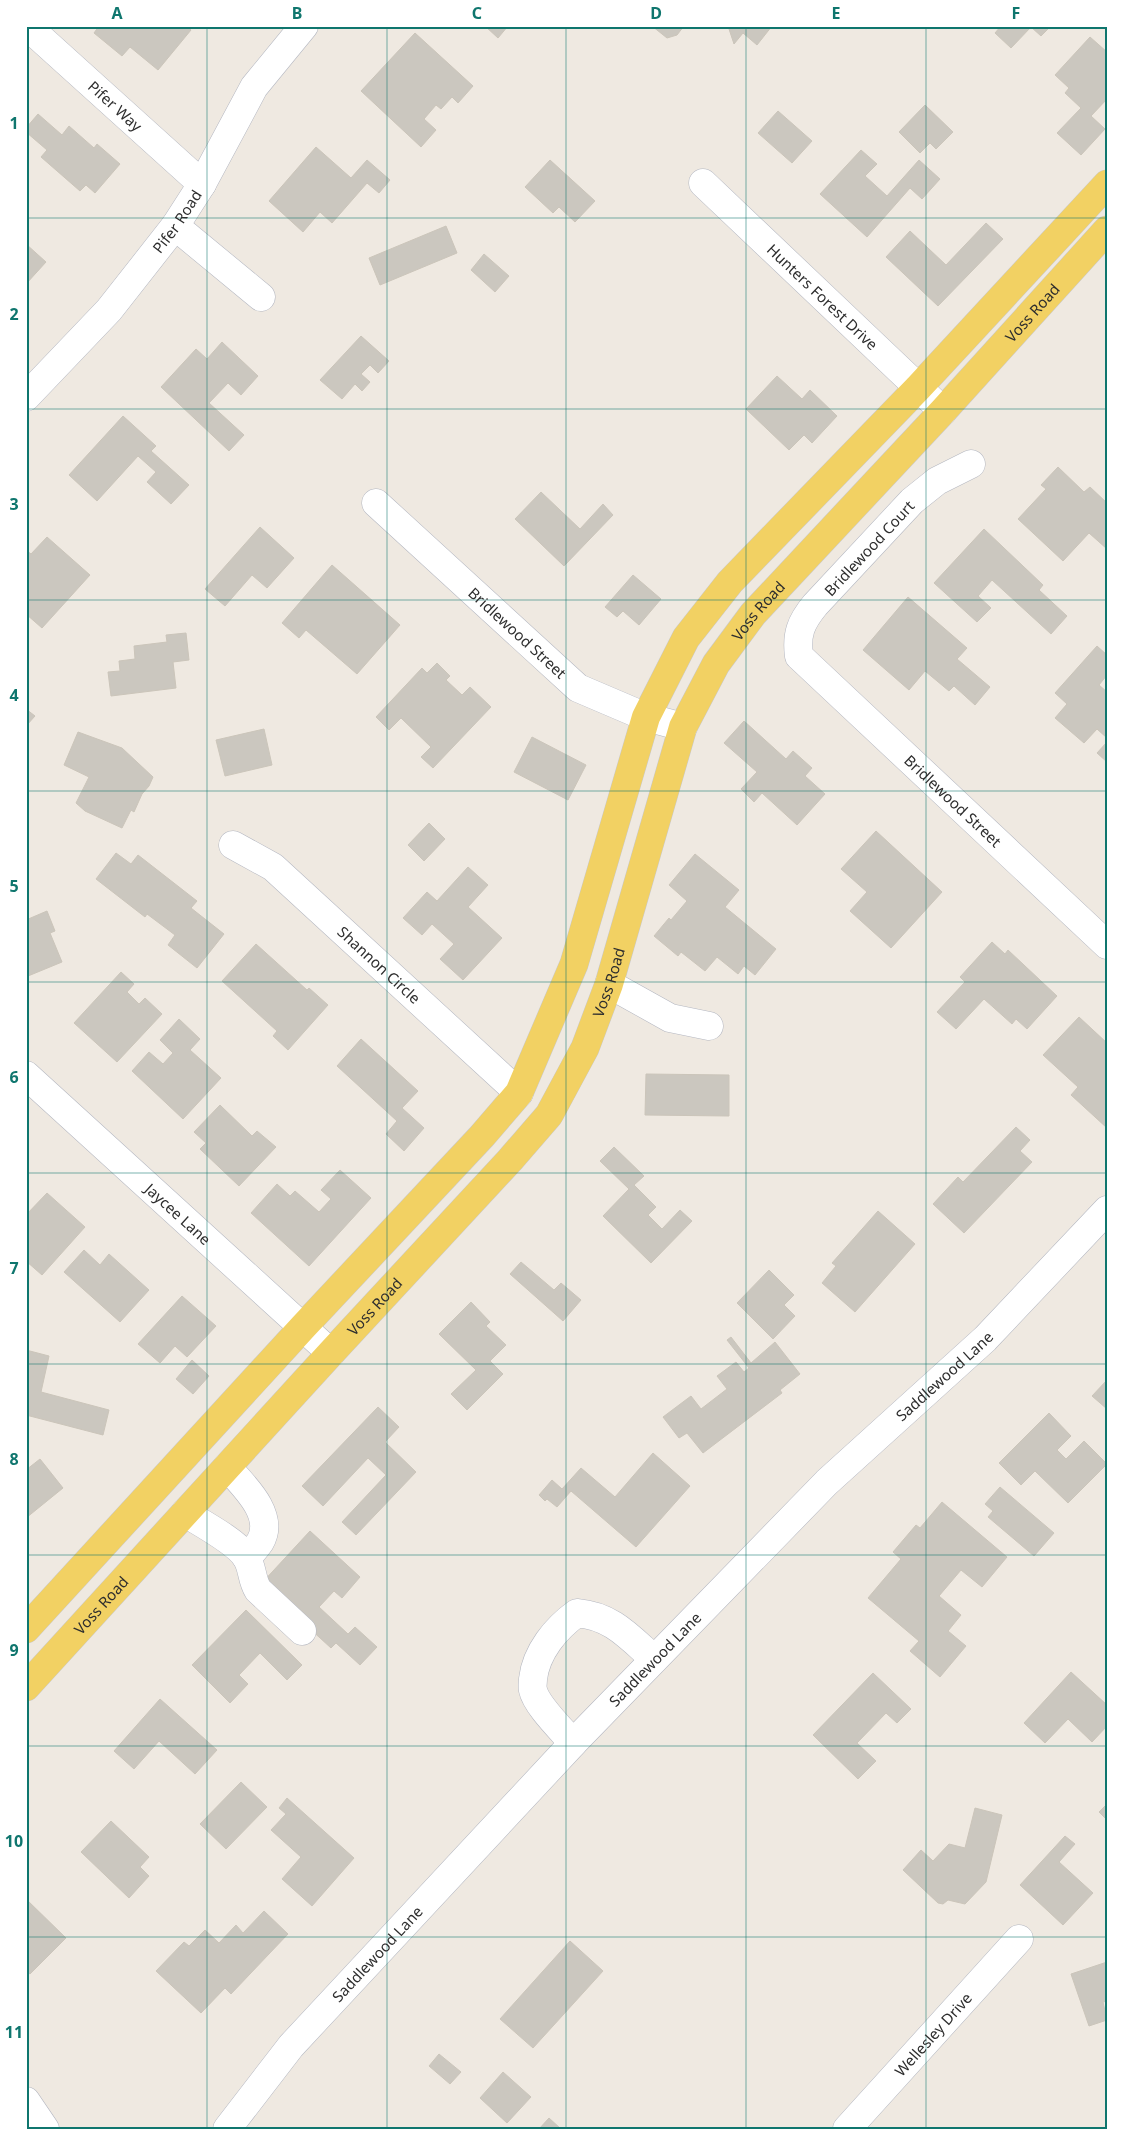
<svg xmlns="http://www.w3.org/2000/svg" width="1133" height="2155" font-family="'Noto Sans',sans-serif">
  <rect width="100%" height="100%" fill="#efe9e1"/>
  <g fill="#cbc7bf" stroke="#cbc5ba">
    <path d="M 99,26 L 186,26 L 191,30 L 158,70 L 130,47 L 122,56 L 94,33 Z"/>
    <path d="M 485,26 L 508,26 L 498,38 Z"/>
    <path d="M 652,26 L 684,26 L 677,35 L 667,38 Z"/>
    <path d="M 772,26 L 757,45 L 743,33 L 734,44 L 728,26 Z"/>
    <path d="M 1001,26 L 1048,26 L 1049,28 L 1041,36 L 1031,27 L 1011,48 L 995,33 Z"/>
    <path d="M 415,33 L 473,86 L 458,103 L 452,97 L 441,109 L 436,105 L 424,119 L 436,130 L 421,147 L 361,91 Z"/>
    <path d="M 1090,37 L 1107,52 L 1107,99 L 1091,116 L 1105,129 L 1081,155 L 1057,133 L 1081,108 L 1065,93 L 1069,88 L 1055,75 Z"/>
    <path d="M 925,105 L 953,132 L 936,149 L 930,143 L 920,153 L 899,132 Z"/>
    <path d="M 778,111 L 812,141 L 792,163 L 758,133 Z"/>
    <path d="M 38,114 L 62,135 L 69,126 L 94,148 L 97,144 L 120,164 L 95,193 L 86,185 L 80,191 L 41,157 L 47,150 L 26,132 L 26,128 Z"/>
    <path d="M 316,147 L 351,178 L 367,160 L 390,180 L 379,193 L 367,183 L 332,223 L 320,212 L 303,232 L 269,201 Z"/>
    <path d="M 861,150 L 877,164 L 865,176 L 887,196 L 919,160 L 940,179 L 922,199 L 910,188 L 867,237 L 820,194 Z"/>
    <path d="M 550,160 L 595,201 L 575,222 L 559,207 L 553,213 L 525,187 Z"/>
    <path d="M 986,223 L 1003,239 L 938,306 L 886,257 L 910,231 L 946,265 Z"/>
    <path d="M 446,226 L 457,253 L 380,285 L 369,258 Z"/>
    <path d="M 26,244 L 46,262 L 26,284 Z"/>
    <path d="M 484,254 L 509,276 L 495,292 L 471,270 Z"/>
    <path d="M 361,336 L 389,361 L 378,373 L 370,365 L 361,374 L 370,382 L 362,391 L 355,384 L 342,399 L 320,380 Z"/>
    <path d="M 222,342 L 258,376 L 241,395 L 228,383 L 209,403 L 244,435 L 229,451 L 161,387 L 196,349 L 207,359 Z"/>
    <path d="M 777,376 L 802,399 L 810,390 L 837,416 L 812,443 L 804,435 L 789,450 L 746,409 Z"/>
    <path d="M 123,416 L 156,446 L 151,451 L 189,485 L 171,504 L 147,482 L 156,472 L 138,456 L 97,501 L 69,475 Z"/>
    <path d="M 1058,467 L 1084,492 L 1090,487 L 1107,503 L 1107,549 L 1089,533 L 1063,561 L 1018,519 L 1046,489 L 1041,485 Z"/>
    <path d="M 541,492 L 580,529 L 603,504 L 613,515 L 564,566 L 515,519 Z"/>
    <path d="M 260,527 L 294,558 L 267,588 L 252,575 L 225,606 L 205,589 Z"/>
    <path d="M 984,529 L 1043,585 L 1039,590 L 1067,616 L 1051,634 L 992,580 L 978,596 L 991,608 L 977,622 L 934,583 Z"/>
    <path d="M 47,537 L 90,575 L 42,628 L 26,614 L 26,550 L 31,554 Z"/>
    <path d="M 332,565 L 400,625 L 357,674 L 306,630 L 299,638 L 282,623 Z"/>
    <path d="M 633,575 L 661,599 L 639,625 L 623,611 L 617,617 L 605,607 Z"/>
    <path d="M 908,597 L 967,648 L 957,659 L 990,687 L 975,705 L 954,686 L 949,691 L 925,671 L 909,690 L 863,650 Z"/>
    <path d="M 186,633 L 189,660 L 173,662 L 176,688 L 111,696 L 108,672 L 120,671 L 119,661 L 135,659 L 134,646 L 167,642 L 166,635 Z"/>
    <path d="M 1097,646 L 1107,655 L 1107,675 L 1099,685 L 1107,692 L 1107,738 L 1097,729 L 1084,743 L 1055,718 L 1067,704 L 1055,693 Z"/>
    <path d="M 437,663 L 450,676 L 446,680 L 462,695 L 470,687 L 491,707 L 433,768 L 421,757 L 431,747 L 401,718 L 389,730 L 376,717 L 422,668 L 427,673 Z"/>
    <path d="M 26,709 L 35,716 L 26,726 Z"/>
    <path d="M 744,721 L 786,759 L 793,751 L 812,768 L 805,776 L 825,794 L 797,825 L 762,793 L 754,802 L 741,789 L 757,772 L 724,743 Z"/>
    <path d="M 264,729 L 272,765 L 225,776 L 216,740 Z"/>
    <path d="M 78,732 L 122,748 L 153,777 L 149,786 L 142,794 L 134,812 L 131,810 L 122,828 L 85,811 L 76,803 L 89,777 L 64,765 Z"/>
    <path d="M 532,737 L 586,765 L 568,800 L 514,772 Z"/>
    <path d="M 1107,742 L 1107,762 L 1097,753 Z"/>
    <path d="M 429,823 L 445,839 L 424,861 L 408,845 Z"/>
    <path d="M 876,831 L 942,892 L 891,948 L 850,911 L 867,892 L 841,869 Z"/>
    <path d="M 116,853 L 131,864 L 138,855 L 197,901 L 191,908 L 224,934 L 197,968 L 168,945 L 175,935 L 147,914 L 145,917 L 96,879 Z"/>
    <path d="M 695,854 L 739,890 L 725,907 L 776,949 L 755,975 L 744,966 L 738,974 L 717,957 L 705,971 L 681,952 L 678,956 L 654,936 L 669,918 L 671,920 L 687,901 L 669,885 Z"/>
    <path d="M 468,867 L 488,885 L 468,907 L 502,938 L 463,980 L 440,959 L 454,944 L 432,924 L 422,935 L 403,918 L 427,892 L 437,901 Z"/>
    <path d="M 47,911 L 55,931 L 50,933 L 62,962 L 28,976 L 26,970 L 26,920 Z"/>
    <path d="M 992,942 L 1005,954 L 1008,950 L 1057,996 L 1027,1029 L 1016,1019 L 1012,1024 L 984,999 L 956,1029 L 937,1012 L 965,982 L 960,977 Z"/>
    <path d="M 256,944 L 307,990 L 309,988 L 328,1005 L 288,1050 L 273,1036 L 277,1031 L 222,981 Z"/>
    <path d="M 121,972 L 134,984 L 127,992 L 139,1004 L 145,998 L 162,1014 L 117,1062 L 74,1023 Z"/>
    <path d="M 1079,1017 L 1107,1043 L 1107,1128 L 1071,1095 L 1078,1087 L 1043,1055 Z"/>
    <path d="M 179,1019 L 200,1039 L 190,1050 L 221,1078 L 183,1119 L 132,1071 L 149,1052 L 163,1064 L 173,1053 L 160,1040 Z"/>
    <path d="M 361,1039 L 418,1091 L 402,1108 L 424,1128 L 404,1151 L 386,1134 L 397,1121 L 337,1066 Z"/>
    <path d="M 646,1074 L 729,1075 L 729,1116 L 645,1115 Z"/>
    <path d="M 220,1105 L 252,1136 L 257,1131 L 276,1147 L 239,1186 L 200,1149 L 206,1143 L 194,1132 Z"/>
    <path d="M 1016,1127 L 1030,1140 L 1020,1151 L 1032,1162 L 964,1233 L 933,1204 L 958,1177 L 963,1182 Z"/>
    <path d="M 614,1147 L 644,1176 L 634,1185 L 656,1207 L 648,1215 L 662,1229 L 680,1210 L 692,1221 L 651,1263 L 603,1216 L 629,1189 L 600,1161 Z"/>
    <path d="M 340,1170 L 371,1198 L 309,1266 L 251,1213 L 277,1184 L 290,1196 L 295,1191 L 319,1212 L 331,1199 L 321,1190 Z"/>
    <path d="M 47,1193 L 85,1227 L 42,1275 L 26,1261 L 26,1215 Z"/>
    <path d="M 878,1211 L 915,1244 L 855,1312 L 822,1283 L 836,1266 L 832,1263 Z"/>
    <path d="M 84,1250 L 100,1265 L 109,1254 L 149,1290 L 120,1322 L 64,1272 Z"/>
    <path d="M 521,1262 L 554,1290 L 561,1283 L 581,1300 L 563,1321 L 510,1274 Z"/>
    <path d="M 769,1270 L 794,1295 L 784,1305 L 795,1316 L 773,1339 L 737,1303 Z"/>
    <path d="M 182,1296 L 216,1326 L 187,1357 L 175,1346 L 160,1363 L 138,1344 Z"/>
    <path d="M 471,1302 L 490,1322 L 486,1326 L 506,1345 L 490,1361 L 503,1374 L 467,1410 L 451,1394 L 476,1370 L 439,1334 Z"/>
    <path d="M 731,1337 L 751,1363 L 775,1342 L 800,1374 L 780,1390 L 782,1393 L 703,1453 L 687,1433 L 679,1438 L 663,1417 L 691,1396 L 701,1409 L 727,1389 L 717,1376 L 736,1362 L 744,1372 L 749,1368 L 727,1340 Z"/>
    <path d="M 26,1350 L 49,1356 L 41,1392 L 109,1410 L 103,1435 L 26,1415 Z"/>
    <path d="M 192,1360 L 209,1376 L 193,1394 L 176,1379 Z"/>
    <path d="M 1107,1380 L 1107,1409 L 1092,1396 Z"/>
    <path d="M 378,1407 L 399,1427 L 385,1442 L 416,1472 L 356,1535 L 342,1522 L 386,1475 L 368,1458 L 323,1506 L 302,1486 Z"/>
    <path d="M 1049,1413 L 1071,1436 L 1057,1450 L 1066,1459 L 1084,1441 L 1107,1464 L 1068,1503 L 1035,1471 L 1021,1485 L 999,1463 Z"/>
    <path d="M 653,1453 L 690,1486 L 636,1547 L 571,1491 L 557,1507 L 547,1499 L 545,1501 L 539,1495 L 552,1480 L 562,1489 L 581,1468 L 615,1497 Z"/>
    <path d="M 40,1459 L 63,1488 L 26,1518 L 26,1470 Z"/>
    <path d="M 1000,1487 L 1054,1533 L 1034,1556 L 988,1517 L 993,1511 L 985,1504 Z"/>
    <path d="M 942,1502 L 1007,1557 L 982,1587 L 961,1570 L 939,1596 L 961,1615 L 948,1631 L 966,1646 L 940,1677 L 910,1651 L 919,1641 L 868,1598 L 901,1559 L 893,1552 L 916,1525 L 920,1528 Z"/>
    <path d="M 310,1531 L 360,1577 L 342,1598 L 334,1591 L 319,1607 L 348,1634 L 355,1627 L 377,1647 L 360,1665 L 336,1643 L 331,1648 L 261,1584 Z"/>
    <path d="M 246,1610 L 302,1665 L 287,1680 L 260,1653 L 239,1675 L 248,1684 L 230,1703 L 192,1665 Z"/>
    <path d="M 1071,1672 L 1107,1705 L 1107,1726 L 1092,1742 L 1068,1719 L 1045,1743 L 1024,1723 Z"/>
    <path d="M 873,1673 L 911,1709 L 897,1723 L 886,1713 L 857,1743 L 876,1761 L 858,1779 L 813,1735 Z"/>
    <path d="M 160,1699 L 217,1750 L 195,1774 L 159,1741 L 134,1769 L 114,1751 Z"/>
    <path d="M 241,1782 L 267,1807 L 226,1849 L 200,1824 Z"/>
    <path d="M 287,1798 L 354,1858 L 312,1906 L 282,1879 L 301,1857 L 271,1830 L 286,1814 L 279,1808 Z"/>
    <path d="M 1107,1804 L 1107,1820 L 1099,1812 Z"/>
    <path d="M 975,1808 L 1002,1815 L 986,1882 L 965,1904 L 948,1900 L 943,1904 L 938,1903 L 903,1870 L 921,1850 L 933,1861 L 949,1844 L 965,1848 Z"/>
    <path d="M 111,1821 L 149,1857 L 140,1867 L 149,1876 L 129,1898 L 81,1852 Z"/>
    <path d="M 1065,1836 L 1075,1844 L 1059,1862 L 1093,1893 L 1063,1925 L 1020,1885 Z"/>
    <path d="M 26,1899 L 66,1938 L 30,1974 L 26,1971 Z"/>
    <path d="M 264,1911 L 288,1934 L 231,1994 L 225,1988 L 201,2013 L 156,1971 L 184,1942 L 189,1946 L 205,1930 L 219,1943 L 236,1925 L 243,1933 Z"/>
    <path d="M 570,1941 L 603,1971 L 533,2048 L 500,2019 Z"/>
    <path d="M 1107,1962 L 1107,2001 L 1103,2002 L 1107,2020 L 1089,2026 L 1071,1974 Z"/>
    <path d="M 439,2054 L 461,2072 L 450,2084 L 429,2066 Z"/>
    <path d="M 503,2072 L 531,2097 L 507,2123 L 480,2098 Z"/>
    <path d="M 549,2118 L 561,2129 L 539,2129 Z"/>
  </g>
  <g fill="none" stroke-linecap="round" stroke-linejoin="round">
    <g stroke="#b4b7c1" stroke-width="29">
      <g id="minor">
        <path id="s1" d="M 27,26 L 202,184"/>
        <path id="s2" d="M 703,183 L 943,411"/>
        <path d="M 175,226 L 261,297"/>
        <path id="s3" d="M 26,397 L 109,310 L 175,226 L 202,184 L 254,87 L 304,26"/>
        <path id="s4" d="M 971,464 L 937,481 L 912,501 L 815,605 C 801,622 796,634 799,656 L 1107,945"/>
        <path id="s5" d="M 376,503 L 578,688 L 646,717 L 683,727"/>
        <path id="s6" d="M 233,845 L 273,867 L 519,1093"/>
        <path d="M 609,984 L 670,1018 L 709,1026"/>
        <path id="s7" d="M 26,1075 L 331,1353"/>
        <path d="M 227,1467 C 243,1485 276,1515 260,1542 C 256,1548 251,1553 247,1558"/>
        <path d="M 185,1513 C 201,1523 237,1542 246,1557 C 253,1567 251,1579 258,1590 L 302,1631"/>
        <path d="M 573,1743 C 563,1731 536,1705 533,1690 C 532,1687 533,1682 533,1679 C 536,1652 556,1628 577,1613 C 612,1616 629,1637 654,1659"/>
        <path d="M 26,2101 L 45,2129"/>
        <path id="s8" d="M 227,2129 L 291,2046 L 576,1740 L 827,1482 L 985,1339 L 1107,1210"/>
        <path id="s9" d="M 847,2129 L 1019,1939"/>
      </g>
    </g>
    <g stroke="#c9c9c9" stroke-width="29">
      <g id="major">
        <path d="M 26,1629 L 303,1327 L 482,1136 L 519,1093 L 574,964 L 646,717 L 686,638 L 730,582 L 918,388 L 1107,184"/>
        <path id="s10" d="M 26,1687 L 331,1353 L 510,1160 L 549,1115 L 585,1048 L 609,984 L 683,727 L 716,664 L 753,614 L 943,411 L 1107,230"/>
      </g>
    </g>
    <use href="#minor" stroke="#fff" stroke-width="28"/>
    <use href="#major" stroke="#f2d163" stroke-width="28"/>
  </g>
  <path fill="none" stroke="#0f766e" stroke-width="1" stroke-opacity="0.55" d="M 207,26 L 207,2129M 387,26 L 387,2129M 566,26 L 566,2129M 746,26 L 746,2129M 926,26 L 926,2129M 26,218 L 1107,218M 26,409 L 1107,409M 26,600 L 1107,600M 26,791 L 1107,791M 26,982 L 1107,982M 26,1173 L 1107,1173M 26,1364 L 1107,1364M 26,1555 L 1107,1555M 26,1746 L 1107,1746M 26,1937 L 1107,1937"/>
  <g text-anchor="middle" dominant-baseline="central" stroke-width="4.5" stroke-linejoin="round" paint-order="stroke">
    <g font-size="15" fill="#2e2e2e" stroke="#fff">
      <text stroke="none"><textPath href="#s1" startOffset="119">Pifer Way</textPath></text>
      <text stroke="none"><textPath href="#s3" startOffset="232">Pifer Road</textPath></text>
      <text stroke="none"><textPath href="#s2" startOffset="165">Hunters Forest Drive</textPath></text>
      <text stroke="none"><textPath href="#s10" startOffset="1731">Voss Road</textPath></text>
      <text transform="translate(869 548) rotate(-47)">Bridlewood Court</text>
      <text stroke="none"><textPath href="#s10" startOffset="1326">Voss Road</textPath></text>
      <text stroke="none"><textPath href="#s5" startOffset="192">Bridlewood Street</textPath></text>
      <text stroke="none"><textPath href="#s4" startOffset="479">Bridlewood Street</textPath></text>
      <text stroke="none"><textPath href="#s6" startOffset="190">Shannon Circle</textPath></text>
      <text stroke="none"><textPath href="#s10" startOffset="921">Voss Road</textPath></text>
      <text stroke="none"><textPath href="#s7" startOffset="206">Jaycee Lane</textPath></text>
      <text stroke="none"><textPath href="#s10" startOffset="516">Voss Road</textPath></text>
      <text stroke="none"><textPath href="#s8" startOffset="1041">Saddlewood Lane</textPath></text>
      <text stroke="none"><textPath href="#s10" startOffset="111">Voss Road</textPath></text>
      <text stroke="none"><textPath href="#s8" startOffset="636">Saddlewood Lane</textPath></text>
      <text stroke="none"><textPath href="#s8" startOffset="231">Saddlewood Lane</textPath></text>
      <text stroke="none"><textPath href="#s9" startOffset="128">Wellesley Drive</textPath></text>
    </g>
  </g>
  <rect width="1133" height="2155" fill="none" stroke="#ffffff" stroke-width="55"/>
  <rect x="28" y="28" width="1078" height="2100" fill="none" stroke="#0f766e" stroke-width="2"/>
  <g font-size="16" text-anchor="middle" font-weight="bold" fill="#0f766e">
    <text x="117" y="19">A</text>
    <text x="297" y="19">B</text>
    <text x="477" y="19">C</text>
    <text x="656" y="19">D</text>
    <text x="836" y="19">E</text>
    <text x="1016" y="19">F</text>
    <text x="14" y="129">1</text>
    <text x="14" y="320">2</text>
    <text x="14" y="510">3</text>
    <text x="14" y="701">4</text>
    <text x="14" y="892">5</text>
    <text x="14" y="1083">6</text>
    <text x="14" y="1274">7</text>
    <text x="14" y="1465">8</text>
    <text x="14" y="1656">9</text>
    <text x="14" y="1847">10</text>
    <text x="14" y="2038">11</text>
  </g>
</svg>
